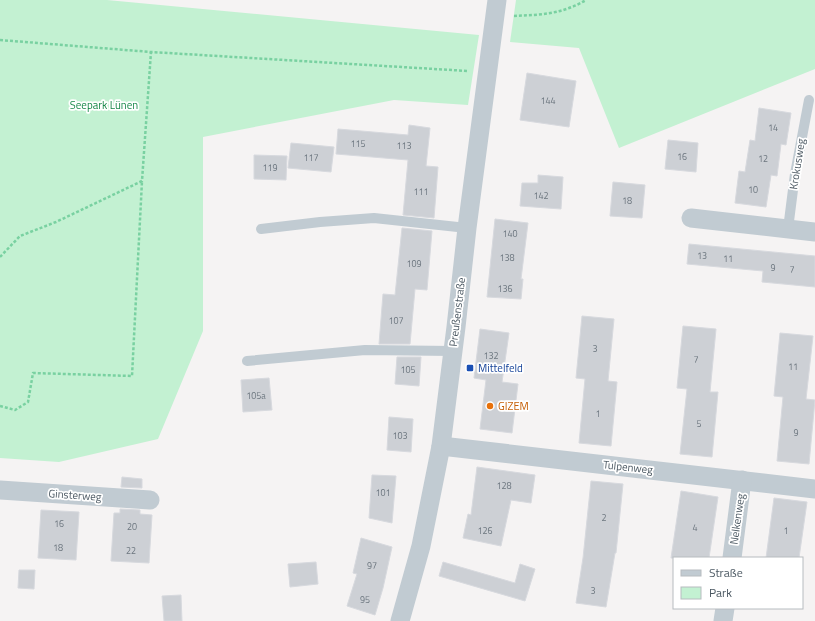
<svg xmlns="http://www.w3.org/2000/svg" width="815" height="621" font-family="'Titillium Web',sans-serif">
  <rect width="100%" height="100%" fill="#f5f3f3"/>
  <g fill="#c3f1d2">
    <path d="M 0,0 L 107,0 L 479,35 L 468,105 L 394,100 L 203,137 L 203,331 L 158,439 L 59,462 L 0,458 Z"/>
    <path d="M 516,0 L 815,0 L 815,69 L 619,148 L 579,48 L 510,42 Z"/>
  </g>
  <g fill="#cdd0d5" stroke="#d7d9de">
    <path d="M 527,73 L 576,81 L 569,127 L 520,120 Z"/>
    <path d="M 759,108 L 791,113 L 786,145 L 781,144 L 777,176 L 771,175 L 766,207 L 735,203 L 739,171 L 745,172 L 750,140 L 755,141 Z"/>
    <path d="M 409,125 L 430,128 L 426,166 L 438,167 L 434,218 L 403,215 L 408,160 L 336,154 L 338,129 L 408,135 Z"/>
    <path d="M 668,140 L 698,143 L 696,172 L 665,169 Z"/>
    <path d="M 291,143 L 334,147 L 331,172 L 288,168 Z"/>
    <path d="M 254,155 L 287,156 L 286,180 L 254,179 Z"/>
    <path d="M 538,175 L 563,177 L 561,209 L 520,206 L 522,183 L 538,183 Z"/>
    <path d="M 613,182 L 645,185 L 642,218 L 610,216 Z"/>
    <path d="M 495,219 L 528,223 L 521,279 L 523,279 L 521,299 L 487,297 Z"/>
    <path d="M 402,228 L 432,231 L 427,290 L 415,289 L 410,344 L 379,344 L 383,294 L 395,295 Z"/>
    <path d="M 689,244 L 815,256 L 815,287 L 762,282 L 763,271 L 687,264 Z"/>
    <path d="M 582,316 L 614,319 L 608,381 L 617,382 L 611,446 L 579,443 L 585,379 L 576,378 Z"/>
    <path d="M 683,326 L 716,329 L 710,392 L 718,392 L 712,457 L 680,454 L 687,389 L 677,388 Z"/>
    <path d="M 480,329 L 509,333 L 502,382 L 518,384 L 512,433 L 480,429 L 486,380 L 474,378 Z"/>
    <path d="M 780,333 L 813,336 L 806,399 L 815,400 L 809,464 L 777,461 L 783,397 L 774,396 Z"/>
    <path d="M 397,357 L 421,357 L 419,386 L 395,384 Z"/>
    <path d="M 269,378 L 272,410 L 243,412 L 241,380 Z"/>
    <path d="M 389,417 L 413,419 L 411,452 L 387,450 Z"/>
    <path d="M 477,467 L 535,475 L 531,503 L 511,500 L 501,546 L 463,538 L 468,514 L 471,515 Z"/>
    <path d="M 372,475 L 396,476 L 392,523 L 369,518 Z"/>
    <path d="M 122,477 L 142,479 L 142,488 L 121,487 Z"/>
    <path d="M 591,481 L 623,484 L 616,553 L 615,553 L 606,607 L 576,603 L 583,558 Z"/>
    <path d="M 681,491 L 718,497 L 709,558 L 671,558 Z"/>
    <path d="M 774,498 L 807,502 L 799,558 L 766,558 Z"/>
    <path d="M 120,509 L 140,510 L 140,514 L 152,515 L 149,563 L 111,561 L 114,513 L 120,513 Z"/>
    <path d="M 41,510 L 79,512 L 76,560 L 38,558 Z"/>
    <path d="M 361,538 L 392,547 L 383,588 L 375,615 L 347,606 L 357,574 L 353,573 Z"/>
    <path d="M 316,562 L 318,584 L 290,587 L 288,564 Z"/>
    <path d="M 443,562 L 515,583 L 520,564 L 535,569 L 525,601 L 439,576 Z"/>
    <path d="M 19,570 L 35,570 L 34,589 L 18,588 Z"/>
    <path d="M 181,595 L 182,621 L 164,621 L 162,596 Z"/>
  </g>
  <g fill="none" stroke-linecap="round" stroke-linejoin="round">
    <g stroke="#79d1a1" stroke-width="2.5" stroke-dasharray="3 2" stroke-linecap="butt">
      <path d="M 514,16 C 532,15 551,15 569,8 C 575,6 581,3 586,0"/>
      <path d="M 0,40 L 151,52 L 468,71"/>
      <path d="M 0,257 L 20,236 L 56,222 L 142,181 L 151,52"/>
      <path d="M 0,406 L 15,410 L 28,402 L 33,373 L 132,376 L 142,181"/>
    </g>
    <g stroke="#c1cbd2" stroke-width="10">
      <path d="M 261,229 L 320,222 L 374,218 L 467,228"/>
      <path d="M 788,229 L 795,174 L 809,100"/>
      <path d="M 247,361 L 365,350 L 453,351"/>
    </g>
    <g stroke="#c1cbd2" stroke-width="19">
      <path d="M 691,218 L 815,232"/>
      <path d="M 441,446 L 815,489"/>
      <path d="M 0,490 L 150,500"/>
      <path d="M 732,558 L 742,480"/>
      <path d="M 400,621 L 421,546 L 441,446 L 456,327 L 467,228 L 497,0"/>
      <path d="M 723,621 L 725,608"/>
    </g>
  </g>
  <rect fill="#1a4fb4" stroke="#fff" stroke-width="1.5" x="466" y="364" width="8" height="8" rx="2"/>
  <circle fill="#e8710a" stroke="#fff" stroke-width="1.5" cx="490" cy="406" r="4"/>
  <g text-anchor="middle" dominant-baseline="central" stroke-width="3.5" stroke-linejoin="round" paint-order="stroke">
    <g font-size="9" fill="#6b757e">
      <text x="548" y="100">144</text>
      <text x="773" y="127">14</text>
      <text x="358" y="143">115</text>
      <text x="404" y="145">113</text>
      <text x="682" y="156">16</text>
      <text x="311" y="157">117</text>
      <text x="763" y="158">12</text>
      <text x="270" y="167">119</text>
      <text x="753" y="189">10</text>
      <text x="421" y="191">111</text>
      <text x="541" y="195">142</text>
      <text x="627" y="200">18</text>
      <text x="510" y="233">140</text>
      <text x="702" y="255">13</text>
      <text x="507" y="257">138</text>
      <text x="728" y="258">11</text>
      <text x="414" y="263">109</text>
      <text x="773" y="267">9</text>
      <text x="792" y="269">7</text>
      <text x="505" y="288">136</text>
      <text x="396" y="320">107</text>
      <text x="595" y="348">3</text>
      <text x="491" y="355">132</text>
      <text x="696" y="359">7</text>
      <text x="793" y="366">11</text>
      <text x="408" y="369">105</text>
      <text x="256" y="395">105a</text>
      <text x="598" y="413">1</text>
      <text x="699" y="423">5</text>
      <text x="796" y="432">9</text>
      <text x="400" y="435">103</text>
      <text x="504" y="485">128</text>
      <text x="383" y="492">101</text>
      <text x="604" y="517">2</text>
      <text x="59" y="523">16</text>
      <text x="132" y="526">20</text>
      <text x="695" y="527">4</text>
      <text x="485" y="530">126</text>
      <text x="786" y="530">1</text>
      <text x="58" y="547">18</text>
      <text x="131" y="550">22</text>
      <text x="372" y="565">97</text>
      <text x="593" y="590">3</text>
      <text x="365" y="599">95</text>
    </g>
    <g font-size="11" fill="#168748" stroke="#fff">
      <text x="104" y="105">Seepark Lünen</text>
    </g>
    <g font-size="11" fill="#4a5761" stroke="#fff">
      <text transform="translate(797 164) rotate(-81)">Krokusweg</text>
      <text transform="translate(457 312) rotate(-83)">Preußenstraße</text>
      <text transform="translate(628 467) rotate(6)">Tulpenweg</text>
      <text transform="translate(75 495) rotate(4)">Ginsterweg</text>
      <text transform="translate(737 519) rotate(-82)">Nelkenweg</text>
    </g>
    <g font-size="11" fill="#164399" stroke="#fff" text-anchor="start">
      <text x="478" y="368">Mittelfeld</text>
    </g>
    <g font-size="11" fill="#c56008" stroke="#fff" text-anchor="start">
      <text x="498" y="406">GIZEM</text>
    </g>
  </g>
  <rect x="673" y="557" width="130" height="52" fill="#ffffff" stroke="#b7bcc0"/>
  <rect x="681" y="570" width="20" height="6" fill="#c1cbd2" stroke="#b7bcc0"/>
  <text x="709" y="577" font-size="12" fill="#4a5761">Straße</text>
  <rect x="681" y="587" width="20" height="12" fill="#c3f1d2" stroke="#b7bcc0"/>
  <text x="709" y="597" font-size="12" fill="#4a5761">Park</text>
</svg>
